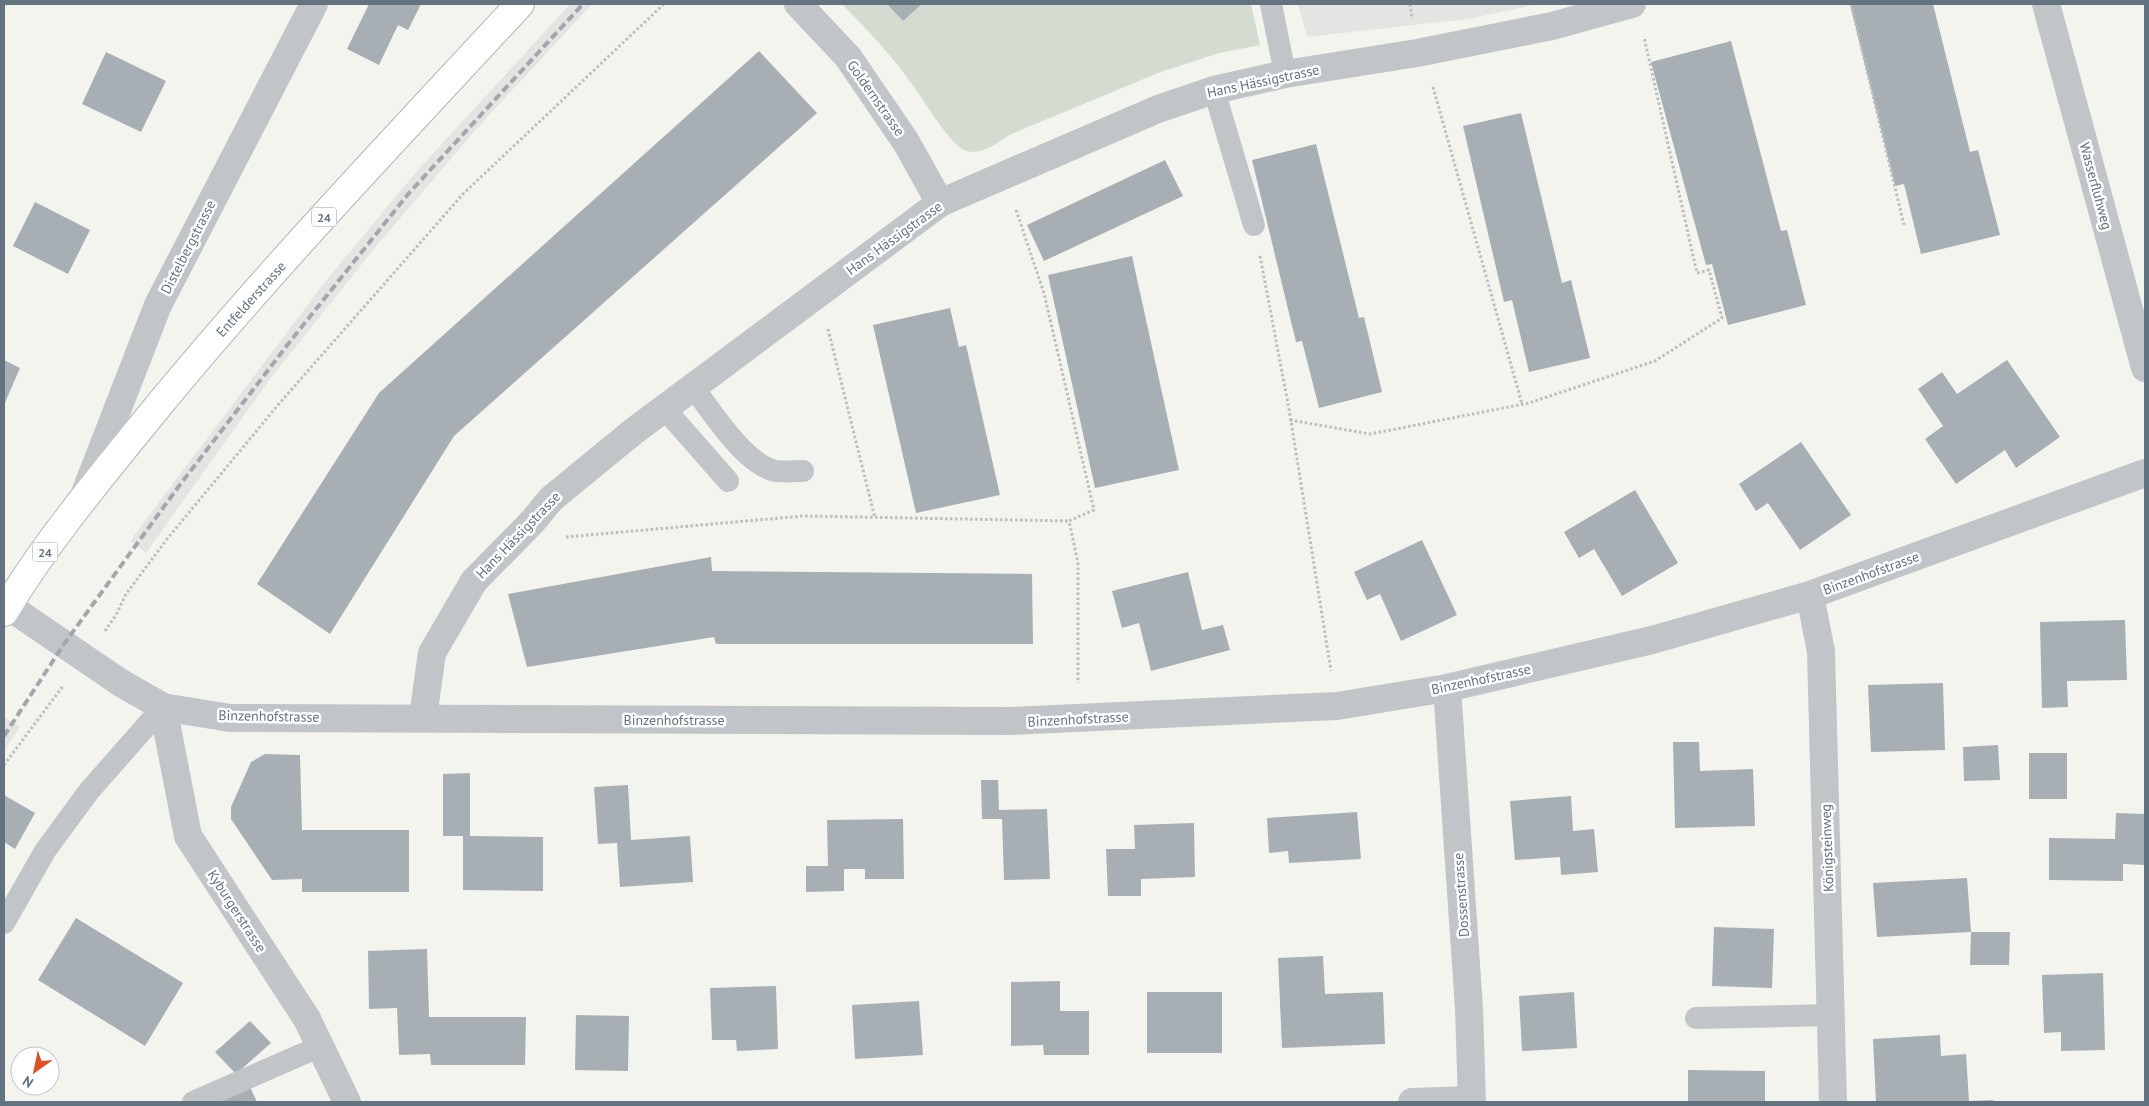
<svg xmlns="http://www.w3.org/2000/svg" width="2149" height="1106" font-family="'PT Sans',sans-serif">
  <rect width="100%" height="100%" fill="#f4f4ef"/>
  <g fill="#e4e5e3">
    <path d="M 570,4 L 592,4 L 479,126 L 374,249 L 270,379 L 146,553 L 130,541 L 324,283 L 416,172 Z"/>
    <path d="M 1298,4 L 1539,4 L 1468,19 L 1307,37 Z"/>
    <path d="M 4,717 L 20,727 L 4,751 Z"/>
  </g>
  <path fill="#d4dbd1" d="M 842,4 L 887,4 L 903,21 L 922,4 L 1251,4 L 1260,45 L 1219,53 L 1158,73 L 1009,135 C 998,143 979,157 964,150 C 948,142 924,100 912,84 C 891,55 867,29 842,4 Z"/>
  <g fill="#a7afb4">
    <path d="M 369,4 L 421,4 L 408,30 L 398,25 L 379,65 L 347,49 Z"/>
    <path d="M 887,4 L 922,4 L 903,21 Z"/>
    <path d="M 1850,4 L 1933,4 L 1970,152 L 1978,150 L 2000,235 L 1921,254 L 1904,184 L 1895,186 Z"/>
    <path d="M 1731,41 L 1781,231 L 1787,230 L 1806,305 L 1728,325 L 1712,264 L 1706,265 L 1651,62 Z"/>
    <path d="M 759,51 L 817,113 L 454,436 L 330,634 L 257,584 L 379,393 Z"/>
    <path d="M 106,52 L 166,81 L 141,132 L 82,104 Z"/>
    <path d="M 1521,113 L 1562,283 L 1571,280 L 1590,358 L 1529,372 L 1512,300 L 1504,302 L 1463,126 Z"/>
    <path d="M 1316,144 L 1359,318 L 1364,317 L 1382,392 L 1319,408 L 1302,341 L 1296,342 L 1252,160 Z"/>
    <path d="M 1165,160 L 1183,196 L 1044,261 L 1027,225 Z"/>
    <path d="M 35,202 L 90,230 L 68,274 L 13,246 Z"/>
    <path d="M 1132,256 L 1179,470 L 1095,488 L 1048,275 Z"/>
    <path d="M 950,308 L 959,347 L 966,345 L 1000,495 L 916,513 L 873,325 Z"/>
    <path d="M 4,360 L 20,368 L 4,405 Z"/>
    <path d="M 2007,360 L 2060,437 L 2016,468 L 2005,450 L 1956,484 L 1925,439 L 1943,426 L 1918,389 L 1942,372 L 1957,394 Z"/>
    <path d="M 1801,442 L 1851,515 L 1800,550 L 1768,503 L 1756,511 L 1739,484 Z"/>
    <path d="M 1635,490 L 1678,563 L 1622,596 L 1594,549 L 1579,558 L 1564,532 Z"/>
    <path d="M 1422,540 L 1457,615 L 1401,641 L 1380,594 L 1367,600 L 1354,572 Z"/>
    <path d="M 711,557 L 712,571 L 1032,574 L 1033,644 L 716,644 L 714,637 L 527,667 L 508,594 Z"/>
    <path d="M 1188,572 L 1202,630 L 1223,625 L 1230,650 L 1151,671 L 1139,623 L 1122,628 L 1112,591 Z"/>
    <path d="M 2125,620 L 2127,680 L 2067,681 L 2068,707 L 2042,708 L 2040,622 Z"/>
    <path d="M 1943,683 L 1945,750 L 1871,752 L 1868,685 Z"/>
    <path d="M 1673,742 L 1699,742 L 1700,771 L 1753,769 L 1755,826 L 1675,828 Z"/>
    <path d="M 1998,745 L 2000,780 L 1964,781 L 1963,747 Z"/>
    <rect x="2029" y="753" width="38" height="46"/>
    <path d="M 265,754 L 300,755 L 302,830 L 409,830 L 409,892 L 302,892 L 302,879 L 272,880 L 231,819 L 231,807 L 251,762 Z"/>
    <path d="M 470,773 L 470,836 L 543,837 L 543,891 L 463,890 L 463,836 L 443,836 L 443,774 Z"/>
    <path d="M 981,780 L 998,780 L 999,810 L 1047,809 L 1050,879 L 1004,880 L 1002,819 L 982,819 Z"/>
    <path d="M 628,785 L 631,840 L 690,836 L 693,882 L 620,887 L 617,843 L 598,844 L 594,787 Z"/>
    <path d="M 4,795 L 35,813 L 15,849 L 4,842 Z"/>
    <path d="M 1571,796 L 1573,831 L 1594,829 L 1598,872 L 1561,875 L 1560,857 L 1515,860 L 1510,801 Z"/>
    <path d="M 1357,812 L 1361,859 L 1289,863 L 1288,851 L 1269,853 L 1267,818 Z"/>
    <path d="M 2116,813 L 2145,814 L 2145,865 L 2123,864 L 2123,881 L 2049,880 L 2049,838 L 2115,839 Z"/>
    <path d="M 903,819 L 904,879 L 865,879 L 865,869 L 844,869 L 844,891 L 806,892 L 806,866 L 828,866 L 827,820 Z"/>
    <path d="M 1194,823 L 1195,877 L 1141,879 L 1141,896 L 1108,896 L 1106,849 L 1135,849 L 1134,825 Z"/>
    <path d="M 1967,878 L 1971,932 L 1877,937 L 1873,883 Z"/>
    <path d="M 76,918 L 183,983 L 145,1046 L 38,980 Z"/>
    <path d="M 1714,927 L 1774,929 L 1772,988 L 1712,986 Z"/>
    <path d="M 1971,932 L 2010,932 L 2009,965 L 1970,965 Z"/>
    <path d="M 427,949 L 429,1017 L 526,1017 L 525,1065 L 431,1065 L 430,1054 L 399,1055 L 397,1008 L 369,1009 L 368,951 Z"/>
    <path d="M 1323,956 L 1325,994 L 1383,992 L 1385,1044 L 1282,1048 L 1278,958 Z"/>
    <path d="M 2103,973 L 2105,1050 L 2061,1051 L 2061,1032 L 2044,1033 L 2042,975 Z"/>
    <path d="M 1060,981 L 1060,1011 L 1089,1011 L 1089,1055 L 1044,1055 L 1043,1045 L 1011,1046 L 1011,982 Z"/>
    <path d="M 776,986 L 778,1049 L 737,1051 L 736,1040 L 712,1040 L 710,988 Z"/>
    <rect x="1147" y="992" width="75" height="61"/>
    <path d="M 1574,992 L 1577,1048 L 1522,1051 L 1519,996 Z"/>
    <path d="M 919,1001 L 923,1055 L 855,1059 L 852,1005 Z"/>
    <path d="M 576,1015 L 629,1016 L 628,1071 L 575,1070 Z"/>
    <path d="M 250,1021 L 271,1043 L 236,1074 L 215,1052 Z"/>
    <path d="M 1940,1035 L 1941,1056 L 1966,1054 L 1969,1101 L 1993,1100 L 1994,1102 L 1876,1102 L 1873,1039 Z"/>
    <path d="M 1688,1070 L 1765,1071 L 1765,1102 L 1688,1102 Z"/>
    <path d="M 250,1087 L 257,1102 L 216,1102 Z"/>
  </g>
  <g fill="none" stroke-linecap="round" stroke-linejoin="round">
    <g stroke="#b2b6ba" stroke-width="30">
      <path id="primary" d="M 4,612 C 46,542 99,479 150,416 C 267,273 395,139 520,4"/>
    </g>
    <g stroke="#bbbdbf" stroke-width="3" stroke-dasharray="2.5 2.5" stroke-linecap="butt">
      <path d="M 1410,4 L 1412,18"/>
      <path d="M 1851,4 L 1904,225"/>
      <path d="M 1433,87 L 1522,404"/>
      <path d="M 1016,210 L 1044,293 L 1094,510 L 1069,521 L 1078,563 L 1078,683"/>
      <path d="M 1260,256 L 1289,409 L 1331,671"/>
      <path d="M 828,329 L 875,518"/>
      <path d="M 1290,420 L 1370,434 L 1529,403 L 1655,361 L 1722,318 L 1709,270 L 1697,273 L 1644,37"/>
      <path d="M 566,537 L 803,516 L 1069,521"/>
      <path d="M 105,631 L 116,615 L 126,594 L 167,539 L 278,405 L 463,194 L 664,4"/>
      <path d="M 4,765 L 63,686"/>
    </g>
    <g stroke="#c1c5c8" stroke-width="22">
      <path d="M 1271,4 L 1285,74"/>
      <path d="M 1214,90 L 1254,225"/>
      <path d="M 693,387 C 711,411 743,461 772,470 C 780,473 793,471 803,471"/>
      <path d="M 664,408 L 728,481"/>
      <path d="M 4,923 L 45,851 L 89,791 L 163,707"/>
      <path d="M 1696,1018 L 1831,1015"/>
      <path d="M 193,1102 L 321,1046"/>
    </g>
    <g stroke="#c1c5c8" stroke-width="28">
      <path d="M 798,4 L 848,57 L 906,142 L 940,203"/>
      <path d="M 2046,4 L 2145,368"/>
      <path d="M 85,493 L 158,305 L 314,4"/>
      <path d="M 1810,595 L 1821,652 L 1833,1102"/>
      <path d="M 8,606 L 121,683 L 163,707 L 230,718 L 1012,721 L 1337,706 L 1447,688 L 1652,640 L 1810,595 L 2145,473"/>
      <path d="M 1447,688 L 1469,1008 L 1472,1102"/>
      <path d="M 163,707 L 188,836 L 307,1019 L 347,1102"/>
      <path d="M 423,717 L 432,653 L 474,581 L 533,521 L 551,499 L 634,431 L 940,203 L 1158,109 L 1214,90 L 1285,74 L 1417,53 L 1552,26 L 1632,4"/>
      <path d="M 1412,1102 L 1472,1100"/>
    </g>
    <use href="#primary" stroke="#fff" stroke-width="28"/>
    <path stroke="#a2a7ac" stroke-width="4" stroke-dasharray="8 4" stroke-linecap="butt" d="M 4,736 L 64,644 L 179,486 L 292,339 L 409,193 L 583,4"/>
  </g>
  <g text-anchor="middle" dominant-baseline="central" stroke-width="5" stroke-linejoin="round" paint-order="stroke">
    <g fill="#fff" stroke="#929da6" stroke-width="1">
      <rect x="311.5" y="207.5" width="25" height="19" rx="4"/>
      <rect x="32.5" y="542.5" width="25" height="19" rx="4"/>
    </g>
    <g font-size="12" font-weight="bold" fill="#637380">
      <text x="324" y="217">24</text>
      <text x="45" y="552">24</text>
    </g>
    <g font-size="14" fill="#637380" stroke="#fff">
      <text transform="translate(1263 81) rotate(-12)">Hans Hässigstrasse</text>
      <text transform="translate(876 98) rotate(55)">Goldernstrasse</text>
      <text transform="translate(2096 186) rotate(75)">Wasserfluhweg</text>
      <text transform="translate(894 238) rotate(-36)">Hans Hässigstrasse</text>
      <text transform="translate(188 247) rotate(-63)">Distelbergstrasse</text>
      <text transform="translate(251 299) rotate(-48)">Entfelderstrasse</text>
      <text transform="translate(518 535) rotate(-46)">Hans Hässigstrasse</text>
      <text transform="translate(1871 573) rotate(-20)">Binzenhofstrasse</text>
      <text transform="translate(1481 679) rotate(-12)">Binzenhofstrasse</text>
      <text transform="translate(269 716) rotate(1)">Binzenhofstrasse</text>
      <text transform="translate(1078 719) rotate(-3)">Binzenhofstrasse</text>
      <text x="674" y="720">Binzenhofstrasse</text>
      <text transform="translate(1827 848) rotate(-92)">Königsteinweg</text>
      <text transform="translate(1461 895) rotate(-94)">Dossenstrasse</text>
      <text transform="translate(237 911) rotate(57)">Kyburgerstrasse</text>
    </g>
  </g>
  <rect width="2149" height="1106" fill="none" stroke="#637380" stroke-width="10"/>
  <g transform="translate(35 1071) rotate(213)"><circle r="24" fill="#ffffff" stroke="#c1c7cc"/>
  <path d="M0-4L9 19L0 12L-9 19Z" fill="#e04e23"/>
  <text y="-8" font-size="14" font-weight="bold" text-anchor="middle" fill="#637380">N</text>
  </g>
</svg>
